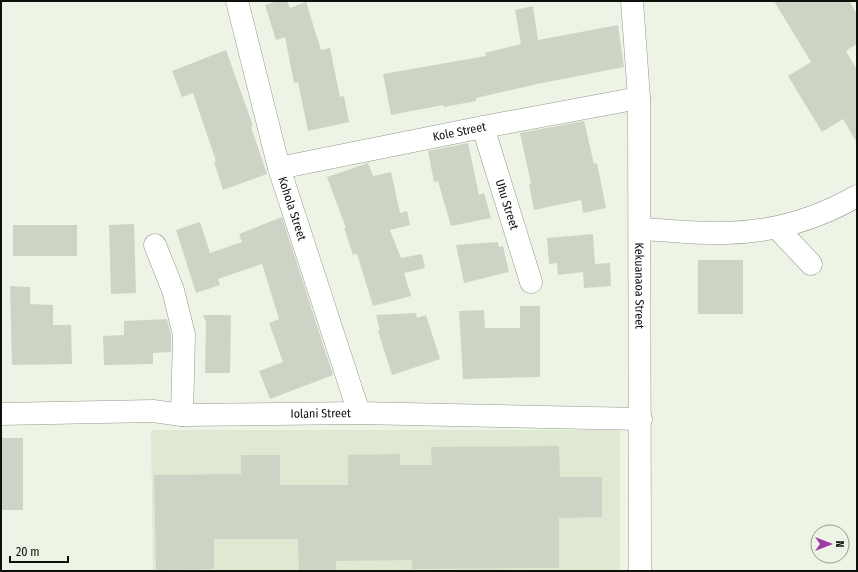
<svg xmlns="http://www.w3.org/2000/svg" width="858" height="572" font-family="'Fira Sans Condensed',sans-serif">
  <rect width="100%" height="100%" fill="#edf4e5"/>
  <path fill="#dfe8d2" d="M 151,430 L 620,430 L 620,571 L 153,571 Z"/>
  <g fill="#ced4c5">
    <path d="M 278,1 L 287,1 L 290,8 L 306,2 L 321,50 L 330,48 L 340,97 L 344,96 L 349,122 L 308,131 L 298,82 L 294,83 L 285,37 L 276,40 L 265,5 Z"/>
    <path d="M 774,1 L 849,1 L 857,14 L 857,44 L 846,51 L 857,70 L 857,143 L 843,119 L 822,132 L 788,76 L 811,62 Z"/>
    <path d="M 533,6 L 538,40 L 618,25 L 624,67 L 537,84 L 476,98 L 476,101 L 444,107 L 443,105 L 391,115 L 383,74 L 486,56 L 485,53 L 521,44 L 515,10 Z"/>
    <path d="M 226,50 L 253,126 L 251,127 L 267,174 L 223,190 L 214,162 L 216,161 L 193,93 L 182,97 L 172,71 Z"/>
    <path d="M 584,121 L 594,164 L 597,163 L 606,208 L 583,213 L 581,200 L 534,210 L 529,184 L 531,183 L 520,133 Z"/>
    <path d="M 468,143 L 479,195 L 484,193 L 491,218 L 451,226 L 438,181 L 434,182 L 428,151 Z"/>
    <path d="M 368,163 L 373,176 L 391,172 L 400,213 L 407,211 L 410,225 L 390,230 L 401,258 L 422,254 L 425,268 L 404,273 L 411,296 L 373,306 L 357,254 L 353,255 L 344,228 L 346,228 L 327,177 Z"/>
    <path d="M 282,217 L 333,375 L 270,399 L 259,371 L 283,362 L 269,323 L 279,319 L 262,264 L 218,279 L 220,285 L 196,293 L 176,230 L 200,222 L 210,253 L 242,242 L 239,234 Z"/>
    <path d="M 134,224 L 136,293 L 111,294 L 109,225 Z"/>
    <rect x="13" y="225" width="64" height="31"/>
    <path d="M 593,234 L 595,264 L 610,263 L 611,286 L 584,288 L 583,272 L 558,275 L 557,263 L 549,264 L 547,238 Z"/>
    <path d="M 498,242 L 499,247 L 503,246 L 509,272 L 464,283 L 456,245 Z"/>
    <rect x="698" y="260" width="45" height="54"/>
    <path d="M 10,286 L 30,287 L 30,304 L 53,305 L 53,325 L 71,325 L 72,364 L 12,365 Z"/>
    <path d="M 520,306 L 540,306 L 540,377 L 463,379 L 459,311 L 484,310 L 485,328 L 520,328 Z"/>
    <path d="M 416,313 L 417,318 L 426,315 L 440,359 L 392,375 L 378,331 L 380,330 L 376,315 Z"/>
    <path d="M 203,315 L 231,315 L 230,373 L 205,373 L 206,322 Z"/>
    <path d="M 167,319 L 171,336 L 171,352 L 153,353 L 153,364 L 104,365 L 103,336 L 124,335 L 124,321 Z"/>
    <path d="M 1,438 L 23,438 L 23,510 L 2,510 Z"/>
    <path d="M 559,446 L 560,477 L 602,477 L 602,517 L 559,518 L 559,568 L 412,569 L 412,560 L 336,561 L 336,571 L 299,571 L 298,539 L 214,539 L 214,569 L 156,570 L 154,475 L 241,474 L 241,455 L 280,455 L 280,485 L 348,485 L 348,455 L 400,454 L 400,465 L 432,465 L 431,447 Z"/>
  </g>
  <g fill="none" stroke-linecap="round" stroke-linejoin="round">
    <g stroke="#93998b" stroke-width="23">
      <g id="minor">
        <path id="s1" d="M 237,1 L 279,168 L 359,413"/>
        <path id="s2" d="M 632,1 L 639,98 L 640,571"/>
        <path id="s3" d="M 483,127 L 531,282"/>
        <path id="s4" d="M 279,168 L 483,127 L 639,98"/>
        <path d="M 777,228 L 811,264"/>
        <path d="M 640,229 C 668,230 697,234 726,233 C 772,232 817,219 857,196"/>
        <path d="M 155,245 L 173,290 L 184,335 L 182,415"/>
        <path id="s5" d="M 1,414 L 153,411 L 182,415 L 359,413 L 641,419"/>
      </g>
    </g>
    <use href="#minor" stroke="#fff" stroke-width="22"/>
  </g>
  <g text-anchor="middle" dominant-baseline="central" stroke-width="4" stroke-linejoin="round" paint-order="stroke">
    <g font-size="12" fill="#0e100b" stroke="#edf4e5">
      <text stroke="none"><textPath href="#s4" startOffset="184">Kole Street</textPath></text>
      <text stroke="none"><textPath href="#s3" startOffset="81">Uhu Street</textPath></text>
      <text stroke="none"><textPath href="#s1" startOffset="215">Kohola Street</textPath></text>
      <text stroke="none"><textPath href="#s2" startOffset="285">Kekuanaoa Street</textPath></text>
      <text stroke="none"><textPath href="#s5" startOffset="320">Iolani Street</textPath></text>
    </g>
  </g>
  <rect width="858" height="572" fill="none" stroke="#0e100b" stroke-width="4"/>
  <g transform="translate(830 544) rotate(90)"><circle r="19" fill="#edf4e5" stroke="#94998e"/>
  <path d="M0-3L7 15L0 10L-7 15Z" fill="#9c3ca4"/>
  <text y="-6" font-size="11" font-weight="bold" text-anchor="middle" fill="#0e100b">N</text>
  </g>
  <path d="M10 556v6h58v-6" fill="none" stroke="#0e100b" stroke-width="2"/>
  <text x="16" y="556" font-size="12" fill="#0e100b" stroke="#edf4e5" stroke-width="3" paint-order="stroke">20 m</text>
</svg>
